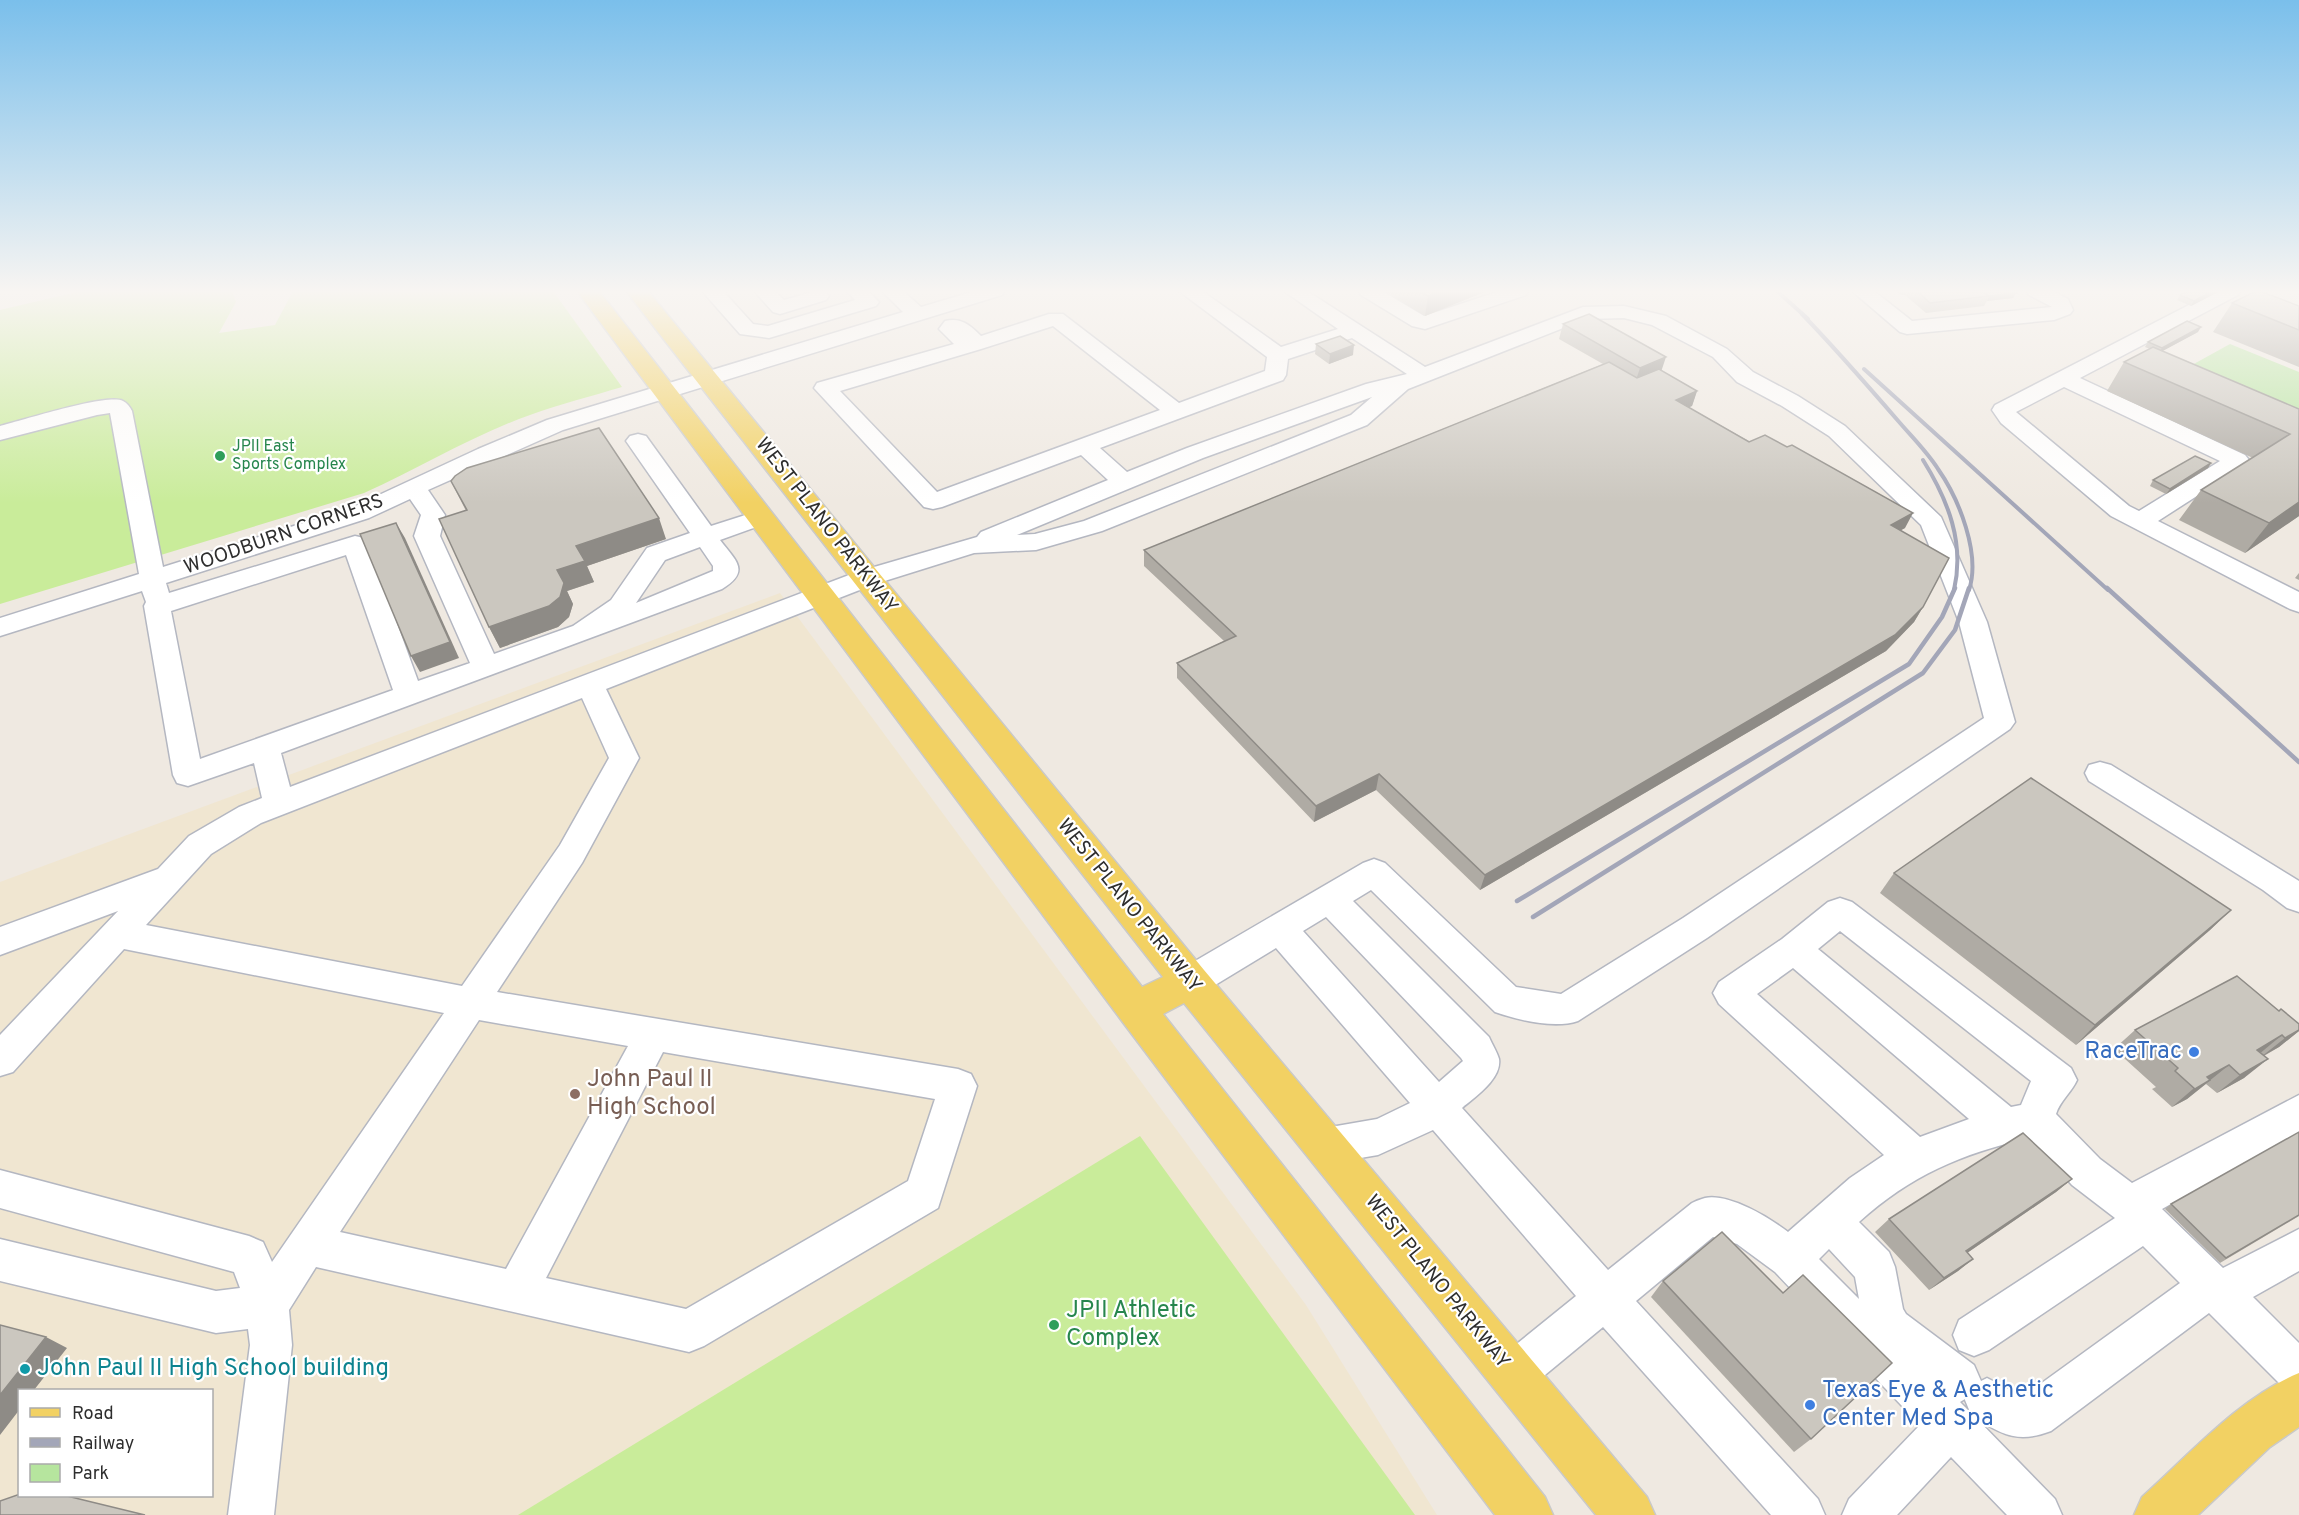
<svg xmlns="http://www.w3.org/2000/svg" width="2299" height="1515" font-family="Overpass,sans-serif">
  <rect width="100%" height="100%" fill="#efe9e1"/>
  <path fill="#f0e6d1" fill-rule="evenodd" d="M 780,593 L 1306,1305 L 1437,1515 L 0,1515 L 0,882 ZM 20,1390 L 212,1390 L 212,1496 L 20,1496 Z"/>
  <path fill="#b6e59e" d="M 2230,344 L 2299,372 L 2299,440 L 2163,381 Z"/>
  <g fill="#c9ec9a">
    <path d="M 81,291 L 232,291 L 236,302 L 219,333 L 275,325 L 293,291 L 553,291 L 622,387 C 592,396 560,404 530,415 C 473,435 420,468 364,493 L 0,604 L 0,310 Z"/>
    <path d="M 1140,1136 L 1415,1515 L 518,1515 Z"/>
  </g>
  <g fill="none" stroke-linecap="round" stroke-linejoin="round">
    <g stroke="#b4b7c1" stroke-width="3">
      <g id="minor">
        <path d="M 702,291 L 723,291 L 753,324 L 768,326 L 855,300 L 847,291 L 868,291 L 879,302 L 876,306 L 769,338 L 740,334 Z"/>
        <path d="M 754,291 L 775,291 L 784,300 L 816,291 L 826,292 L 829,296 L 826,300 L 780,314 L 773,312 Z"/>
        <path d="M 882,291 L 903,291 L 921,307 L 975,291 L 1005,291 L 1002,295 L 563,430 L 428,490 L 445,515 L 440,536 L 494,654 L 573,626 L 611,600 L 647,548 L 690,533 L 626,441 L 630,436 L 638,434 L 646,436 L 711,526 L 761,510 L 770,512 L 773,517 L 770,522 L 720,540 C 736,561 751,571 722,589 L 281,753 L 290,787 L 857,572 L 977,537 L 981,532 L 1108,480 L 1081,455 L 942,507 L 933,509 L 924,507 L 814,388 L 817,383 L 954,344 L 939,329 L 945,321 C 961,317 970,325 981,336 L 1049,314 L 1063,314 L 1179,403 L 1265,371 L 1267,357 L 1179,291 L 1202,291 L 1281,347 L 1338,329 L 1284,291 L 1307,291 L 1425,367 L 1583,307 L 1624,306 L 1666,316 L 1727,349 L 1753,372 L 1798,396 L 1845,426 L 1941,517 L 1987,622 L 2015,722 L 2010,729 L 1707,938 L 1578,1021 C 1554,1029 1518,1020 1495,1012 L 1371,890 L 1353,901 L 1489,1037 C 1492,1044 1497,1052 1499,1059 C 1502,1079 1475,1097 1462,1108 L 1608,1270 L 1692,1203 C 1696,1201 1701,1199 1705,1198 C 1729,1193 1770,1218 1788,1232 L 1850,1178 L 1884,1155 L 1719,1004 L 1713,993 L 1719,982 L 1782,939 L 1828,902 L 1840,898 L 1852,902 L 2071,1068 L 2077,1080 C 2071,1093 2060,1101 2056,1114 L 2100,1159 L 2132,1183 L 2299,1095 L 2299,1132 L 2162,1209 L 2223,1268 L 2299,1229 L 2299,1271 L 2253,1297 L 2299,1343 L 2299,1395 L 2284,1388 L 2209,1313 L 2051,1431 C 2020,1443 2004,1436 1977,1419 L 2055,1499 L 2062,1515 L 2007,1515 L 1951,1457 L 1897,1515 L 1842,1515 L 1849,1499 L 1920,1425 L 1775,1272 L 1737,1244 L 1713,1237 L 1636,1301 L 1818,1499 L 1825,1515 L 1771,1515 L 1603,1327 L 1528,1389 L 1513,1396 L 1498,1389 L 1491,1374 L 1498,1359 L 1576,1296 L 1433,1130 L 1378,1155 L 1325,1164 L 1311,1159 L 1306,1146 L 1311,1133 L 1325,1128 L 1377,1119 L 1410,1103 L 1276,948 L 1202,993 L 1190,997 L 1178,993 L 1173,982 L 1178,971 L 1363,863 L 1374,859 L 1385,863 L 1516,987 L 1561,994 L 1683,918 L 1984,718 L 1959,622 L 1921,525 L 1829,436 L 1782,406 L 1737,382 L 1713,357 L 1652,325 L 1624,318 L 1586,319 L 1408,389 L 1367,425 L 1102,531 L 1036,550 L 974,553 L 875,584 L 606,689 L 639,758 L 582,863 L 497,992 L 958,1069 L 971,1074 L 977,1086 L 938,1208 L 704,1346 L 689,1352 L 316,1267 L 289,1310 L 292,1345 L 274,1515 L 228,1515 L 250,1345 L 248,1329 L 216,1333 L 0,1281 L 0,1239 L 216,1291 L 240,1288 L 234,1272 L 0,1208 L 0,1170 L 249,1236 L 263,1242 L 272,1262 L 444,1013 L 124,949 L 13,1072 L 0,1076 L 0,1035 L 118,911 L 0,955 L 0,927 L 158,869 L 189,836 L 239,807 L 262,798 L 254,763 L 188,786 L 177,783 L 173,775 L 144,606 L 146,602 L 142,591 L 0,636 L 0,618 L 139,574 L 110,413 L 97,415 L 0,440 L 0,426 C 21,421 107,393 123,401 C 127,403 130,407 132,411 L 163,567 L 351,508 L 478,449 L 547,420 L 903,312 ZM 1053,326 L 1160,410 L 937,492 L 840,391 L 981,349 ZM 1352,338 L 1407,374 L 1366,384 L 1187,448 L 1127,472 L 1100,448 L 1283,380 L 1286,375 L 1288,359 ZM 1372,397 L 1351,415 L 1084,521 L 1035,534 L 1017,535 L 1203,458 ZM 410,499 L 421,515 L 414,536 L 470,663 L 418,681 L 368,544 L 364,538 L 355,536 L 169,593 L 166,583 L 369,518 ZM 700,547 L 713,566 L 713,571 L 636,603 L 665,560 ZM 346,555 L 393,690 L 200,759 L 171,611 ZM 582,698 L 609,758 L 560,845 L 462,986 L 146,925 L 211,854 L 261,823 ZM 1326,917 L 1461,1058 L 1463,1061 L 1439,1082 L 1303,931 ZM 1840,931 L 2031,1081 L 2021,1105 L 2011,1107 L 1818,949 ZM 1793,968 L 1969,1119 L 1920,1137 L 1757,994 ZM 479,1020 L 628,1046 L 506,1269 L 340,1232 ZM 663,1052 L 935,1099 L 908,1181 L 686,1309 L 546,1278 ZM 2029,1138 L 2072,1185 L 2115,1218 L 1959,1320 L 1953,1335 L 1959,1350 L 1974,1356 L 1989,1350 L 2143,1246 L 2180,1283 L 2028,1393 L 2016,1393 L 1987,1378 L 1981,1381 L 1974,1365 L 1906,1314 L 1903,1309 L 1895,1267 L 1889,1252 L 1859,1222 C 1911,1175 1961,1154 2029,1138 ZM 1829,1249 L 1855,1277 L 1859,1299 L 1819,1259 ZM 1965,1399 L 1965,1400 L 1970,1412 L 1960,1402 Z"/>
        <path d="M 1358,291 L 1382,291 L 1424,316 L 1500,291 L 1529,291 L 1526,295 L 1425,329 L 1412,326 L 1361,295 Z"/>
        <path d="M 1852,291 L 1874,291 L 1912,321 L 2052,307 L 2029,295 L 2026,291 L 2052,291 L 2068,299 L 2073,310 L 2070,314 L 2054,320 L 1907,334 L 1900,332 Z"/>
        <path d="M 2216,291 L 2241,291 L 2238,295 L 2080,378 L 2245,455 L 2249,460 L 2245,465 L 2158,521 L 2299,592 L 2299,612 L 2290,609 L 2111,516 L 2001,423 L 1992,410 L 1995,405 ZM 2064,387 L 2220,461 L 2139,511 L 2129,506 L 2016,412 Z"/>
        <path d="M 2100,762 L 2111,765 L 2299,881 L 2299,912 L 2287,908 L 2263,890 L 2089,781 L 2085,773 L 2089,765 Z"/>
      </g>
    </g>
    <g stroke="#c9c9c9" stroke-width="3">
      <g id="major">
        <path d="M 577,291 L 599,291 L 1142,987 L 1163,977 L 626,291 L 648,291 L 1204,970 L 1647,1497 L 1655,1515 L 1596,1515 L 1184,1003 L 1163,1014 L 1545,1497 L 1553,1515 L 1495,1515 L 1122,1021 Z"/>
        <path d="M 2299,1373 L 2299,1427 L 2270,1447 L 2198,1515 L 2134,1515 L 2142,1497 C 2189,1455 2240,1397 2299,1373 Z"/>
      </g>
    </g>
    <use href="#minor" fill="#fff" fill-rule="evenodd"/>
    <use href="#major" fill="#f2d163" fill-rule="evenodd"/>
    <g stroke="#a3a6b8" stroke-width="4">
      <path d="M 1777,291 L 1808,319"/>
      <path d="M 1802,314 C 1836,349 1868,386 1900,423 C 1913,438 1928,453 1938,469 C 1959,499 1981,554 1969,590"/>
      <path d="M 1864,369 L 2108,590"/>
      <path d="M 1923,460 C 1948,500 1965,543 1954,590"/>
    </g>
    <g stroke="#a3a6b8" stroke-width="4.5">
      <path d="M 2107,588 L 2299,762"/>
      <path d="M 1517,901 L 1909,664 L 1942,617 L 1955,588"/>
      <path d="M 1533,917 L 1923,673 L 1955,630 L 1969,588"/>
    </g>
  </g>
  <g fill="#afaba4">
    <path d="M 1384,291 L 1487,291 L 1425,316 Z"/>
    <path d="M 1896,291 L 2012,291 L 2016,293 L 2013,298 L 1987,301 L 1984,306 L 1926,313 L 1905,295 L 1901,295 Z"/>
    <path d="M 2220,291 L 2191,306 L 2177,300 L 2180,295 Z"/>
    <path d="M 2232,303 L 2299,306 L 2299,367 L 2213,332 Z"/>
    <path d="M 1563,324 L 1661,370 L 1697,391 L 1692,406 L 1688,407 L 1905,528 L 1901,530 L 1923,607 L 1914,622 L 1886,651 L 1480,890 L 1376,790 L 1314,822 L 1177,678 L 1177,663 L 1224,641 L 1144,566 L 1144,550 L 1603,364 L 1559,339 Z"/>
    <path d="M 2198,332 L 2162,351 L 2299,409 L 2299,516 L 2245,553 L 2179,520 L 2201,490 L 2253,458 L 2107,391 L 2124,362 L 2150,349 L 2145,347 L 2148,342 Z"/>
    <path d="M 1316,344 L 1353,355 L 1329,364 L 1315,354 Z"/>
    <path d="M 2211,463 L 2208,468 L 2166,494 L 2150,486 L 2153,480 Z"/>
    <path d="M 451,481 L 666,539 L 587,566 L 594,582 L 567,591 L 573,604 L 569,617 L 558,627 L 500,648 L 489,627 L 466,511 Z"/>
    <path d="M 2299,573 L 2299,580 L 2295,578 Z"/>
    <path d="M 1894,873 L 2231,910 L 2210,930 L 2076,1045 L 1880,893 Z"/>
    <path d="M 2279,1011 L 2299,1024 L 2299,1031 L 2279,1047 L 2264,1056 L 2244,1078 L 2217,1093 L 2206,1084 L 2187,1099 L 2172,1107 L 2152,1089 L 2156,1087 L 2114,1049 L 2135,1030 Z"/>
    <path d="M 2072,1179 L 2056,1192 L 1967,1253 L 1973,1259 L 1958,1271 L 1929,1290 L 1875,1232 L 1889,1219 Z"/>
    <path d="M 2171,1204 L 2299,1216 L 2220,1263 L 2165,1209 Z"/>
    <path d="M 1663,1281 L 1811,1439 L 1794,1452 L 1651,1297 Z"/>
  </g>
  <g fill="#8e8b86">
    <path d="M 1442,291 L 1487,291 L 1425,316 L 1428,296 Z"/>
    <path d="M 1903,291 L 1907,291 L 1905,295 L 1901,295 Z"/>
    <path d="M 2213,291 L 2220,291 L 2191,306 L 2194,301 Z"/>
    <path d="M 2016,293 L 2013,298 L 1987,301 L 1989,296 Z"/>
    <path d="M 2201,327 L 2198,332 L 2159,353 L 2162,348 Z"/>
    <path d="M 1354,345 L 1353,355 L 1329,364 L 1330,354 Z"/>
    <path d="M 1666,357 L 1661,372 L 1635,383 L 1640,368 Z"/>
    <path d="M 1697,391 L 1692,406 L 1670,416 L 1676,400 Z"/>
    <path d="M 2211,463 L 2208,468 L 2166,494 L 2170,489 Z"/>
    <path d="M 2299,502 L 2299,516 L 2245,553 L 2269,523 Z"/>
    <path d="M 1913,513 L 1905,528 L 1883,540 L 1891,525 Z"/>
    <path d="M 659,518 L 666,539 L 587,566 L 594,582 L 567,591 L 573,604 L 569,617 L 558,627 L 500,648 L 489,627 L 576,546 Z"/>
    <path d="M 396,523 L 405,538 L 459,658 L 420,672 L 411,656 Z"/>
    <path d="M 1923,607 L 1914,622 L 1886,651 L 1480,890 L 1485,875 Z"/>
    <path d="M 1379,774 L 1376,790 L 1314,822 L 1316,806 Z"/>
    <path d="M 2231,910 L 2210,930 L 2076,1045 L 2095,1025 Z"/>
    <path d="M 2299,1030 L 2299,1031 L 2279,1047 L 2261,1057 L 2285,1038 Z"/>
    <path d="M 2282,1035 L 2258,1055 L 2257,1050 Z"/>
    <path d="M 2268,1059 L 2244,1078 L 2217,1093 L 2240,1075 Z"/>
    <path d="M 2229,1065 L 2187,1099 L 2172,1107 L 2207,1077 Z"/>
    <path d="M 2072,1179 L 2056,1192 L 1951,1264 L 1966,1251 Z"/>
    <path d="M 1973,1259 L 1958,1271 L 1929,1290 L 1944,1278 Z"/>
    <path d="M 46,1337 L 67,1348 L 34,1390 L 20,1390 L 20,1409 L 0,1435 L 0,1395 Z"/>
  </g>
  <g fill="#cbc7bf" stroke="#8e8b86" stroke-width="1.5">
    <path d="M 1419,291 L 1442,291 L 1428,296 Z"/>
    <path d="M 1917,291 L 1986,291 L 1987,292 L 1983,292 L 1989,296 L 1930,303 Z"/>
    <path d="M 1986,291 L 2012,291 L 2016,293 L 1989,296 L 1986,294 L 1987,292 Z"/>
    <path d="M 2189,291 L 2213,291 L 2194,301 L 2180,295 Z"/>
    <path d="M 2256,291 L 2260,291 L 2299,306 L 2299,330 L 2232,303 Z"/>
    <path d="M 1589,314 L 1666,357 L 1640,368 L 1563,324 Z"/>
    <path d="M 2187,321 L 2201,327 L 2162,348 L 2148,342 Z"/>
    <path d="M 1340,336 L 1354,345 L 1330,354 L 1316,344 Z"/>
    <path d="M 2153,347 L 2299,409 L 2299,502 L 2269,523 L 2201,490 L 2290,434 L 2124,362 Z"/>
    <path d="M 1609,362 L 1637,378 L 1659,369 L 1697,391 L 1676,400 L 1749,442 L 1765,435 L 1787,447 L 1792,445 L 1913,513 L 1891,525 L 1949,558 L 1923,607 L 1895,635 L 1485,875 L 1379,774 L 1316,806 L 1177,663 L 1236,636 L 1144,550 Z"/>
    <path d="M 599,428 L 659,518 L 576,546 L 585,561 L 557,570 L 564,583 L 560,597 L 549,606 L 489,627 L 439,519 L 467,510 L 451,481 L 455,476 L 467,468 Z"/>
    <path d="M 2195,456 L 2211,463 L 2170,489 L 2153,480 Z"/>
    <path d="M 396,523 L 450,642 L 411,656 L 360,534 Z"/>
    <path d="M 2031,778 L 2231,910 L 2095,1025 L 1894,873 Z"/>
    <path d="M 2237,976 L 2279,1011 L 2281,1009 L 2299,1024 L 2299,1030 L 2285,1038 L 2282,1035 L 2257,1050 L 2268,1059 L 2240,1075 L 2229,1065 L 2207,1077 L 2210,1080 L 2195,1089 L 2175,1071 L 2178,1068 L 2135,1030 Z"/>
    <path d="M 2299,1132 L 2299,1215 L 2226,1258 L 2171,1204 Z"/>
    <path d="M 2023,1133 L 2072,1179 L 1966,1251 L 1973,1259 L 1944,1278 L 1889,1219 Z"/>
    <path d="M 1722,1232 L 1783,1293 L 1803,1275 L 1892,1363 L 1811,1439 L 1663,1281 Z"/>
    <path d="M 0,1325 L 46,1337 L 0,1395 Z"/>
    <path d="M 20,1494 L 20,1496 L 67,1496 L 145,1515 L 0,1515 L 0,1501 Z"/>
  </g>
  <linearGradient id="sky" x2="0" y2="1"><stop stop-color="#7abfeb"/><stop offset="0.58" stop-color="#f8f5f2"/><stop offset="1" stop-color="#f8f5f2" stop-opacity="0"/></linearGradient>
  <rect width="2299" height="503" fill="url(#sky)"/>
  <g fill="#2e9e5b" stroke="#fff" stroke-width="2">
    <circle cx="220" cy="456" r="6"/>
    <circle cx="1054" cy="1325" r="6"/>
  </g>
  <g fill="#3f7fe0" stroke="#fff" stroke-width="2">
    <circle cx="2194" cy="1052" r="6"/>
    <circle cx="1810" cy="1405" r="6"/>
  </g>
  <circle fill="#8d6e63" stroke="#fff" stroke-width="2" cx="575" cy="1094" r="6"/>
  <circle fill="#0f9aa8" stroke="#fff" stroke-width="2" cx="25" cy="1369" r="6"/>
  <g text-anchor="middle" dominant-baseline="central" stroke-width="4.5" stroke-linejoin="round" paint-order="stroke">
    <g font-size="16" fill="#27864d" stroke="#fff" text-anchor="start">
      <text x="232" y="447">JPII East<tspan x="232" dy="18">Sports Complex</tspan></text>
    </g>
    <g font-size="20" fill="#2e2e2e" stroke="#fff">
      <text transform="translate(826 526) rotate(52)">WEST PLANO PARKWAY</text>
      <text transform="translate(284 535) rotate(-19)">WOODBURN CORNERS</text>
      <text transform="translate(1129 906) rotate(51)">WEST PLANO PARKWAY</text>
      <text transform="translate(1437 1282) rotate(51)">WEST PLANO PARKWAY</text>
    </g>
    <g font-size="24" fill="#366cbe" stroke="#fff" text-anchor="end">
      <text x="2182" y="1052">RaceTrac</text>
      <text x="1822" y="1391" text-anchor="start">Texas Eye &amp; Aesthetic<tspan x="1822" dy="28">Center Med Spa</tspan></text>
    </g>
    <g font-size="24" fill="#785e54" stroke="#fff" text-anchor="start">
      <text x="587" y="1080">John Paul II<tspan x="587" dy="28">High School</tspan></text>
    </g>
    <g font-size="24" fill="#27864d" stroke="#fff" text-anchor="start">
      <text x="1066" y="1311">JPII Athletic<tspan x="1066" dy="28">Complex</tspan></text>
    </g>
    <g font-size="24" fill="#0d838f" stroke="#fff" text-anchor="start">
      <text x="37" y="1369">John Paul II High School building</text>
    </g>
  </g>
  <rect x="18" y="1389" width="195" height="108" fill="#ffffff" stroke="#ababab" stroke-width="1.5"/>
  <rect x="30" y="1408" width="30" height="9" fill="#f2d163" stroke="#ababab" stroke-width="1.5"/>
  <text x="72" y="1419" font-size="18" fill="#2e2e2e">Road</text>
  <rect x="30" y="1438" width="30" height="9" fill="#a3a6b8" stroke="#ababab" stroke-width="1.5"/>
  <text x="72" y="1449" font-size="18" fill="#2e2e2e">Railway</text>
  <rect x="30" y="1464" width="30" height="18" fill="#b6e59e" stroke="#ababab" stroke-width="1.5"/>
  <text x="72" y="1479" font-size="18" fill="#2e2e2e">Park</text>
</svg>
